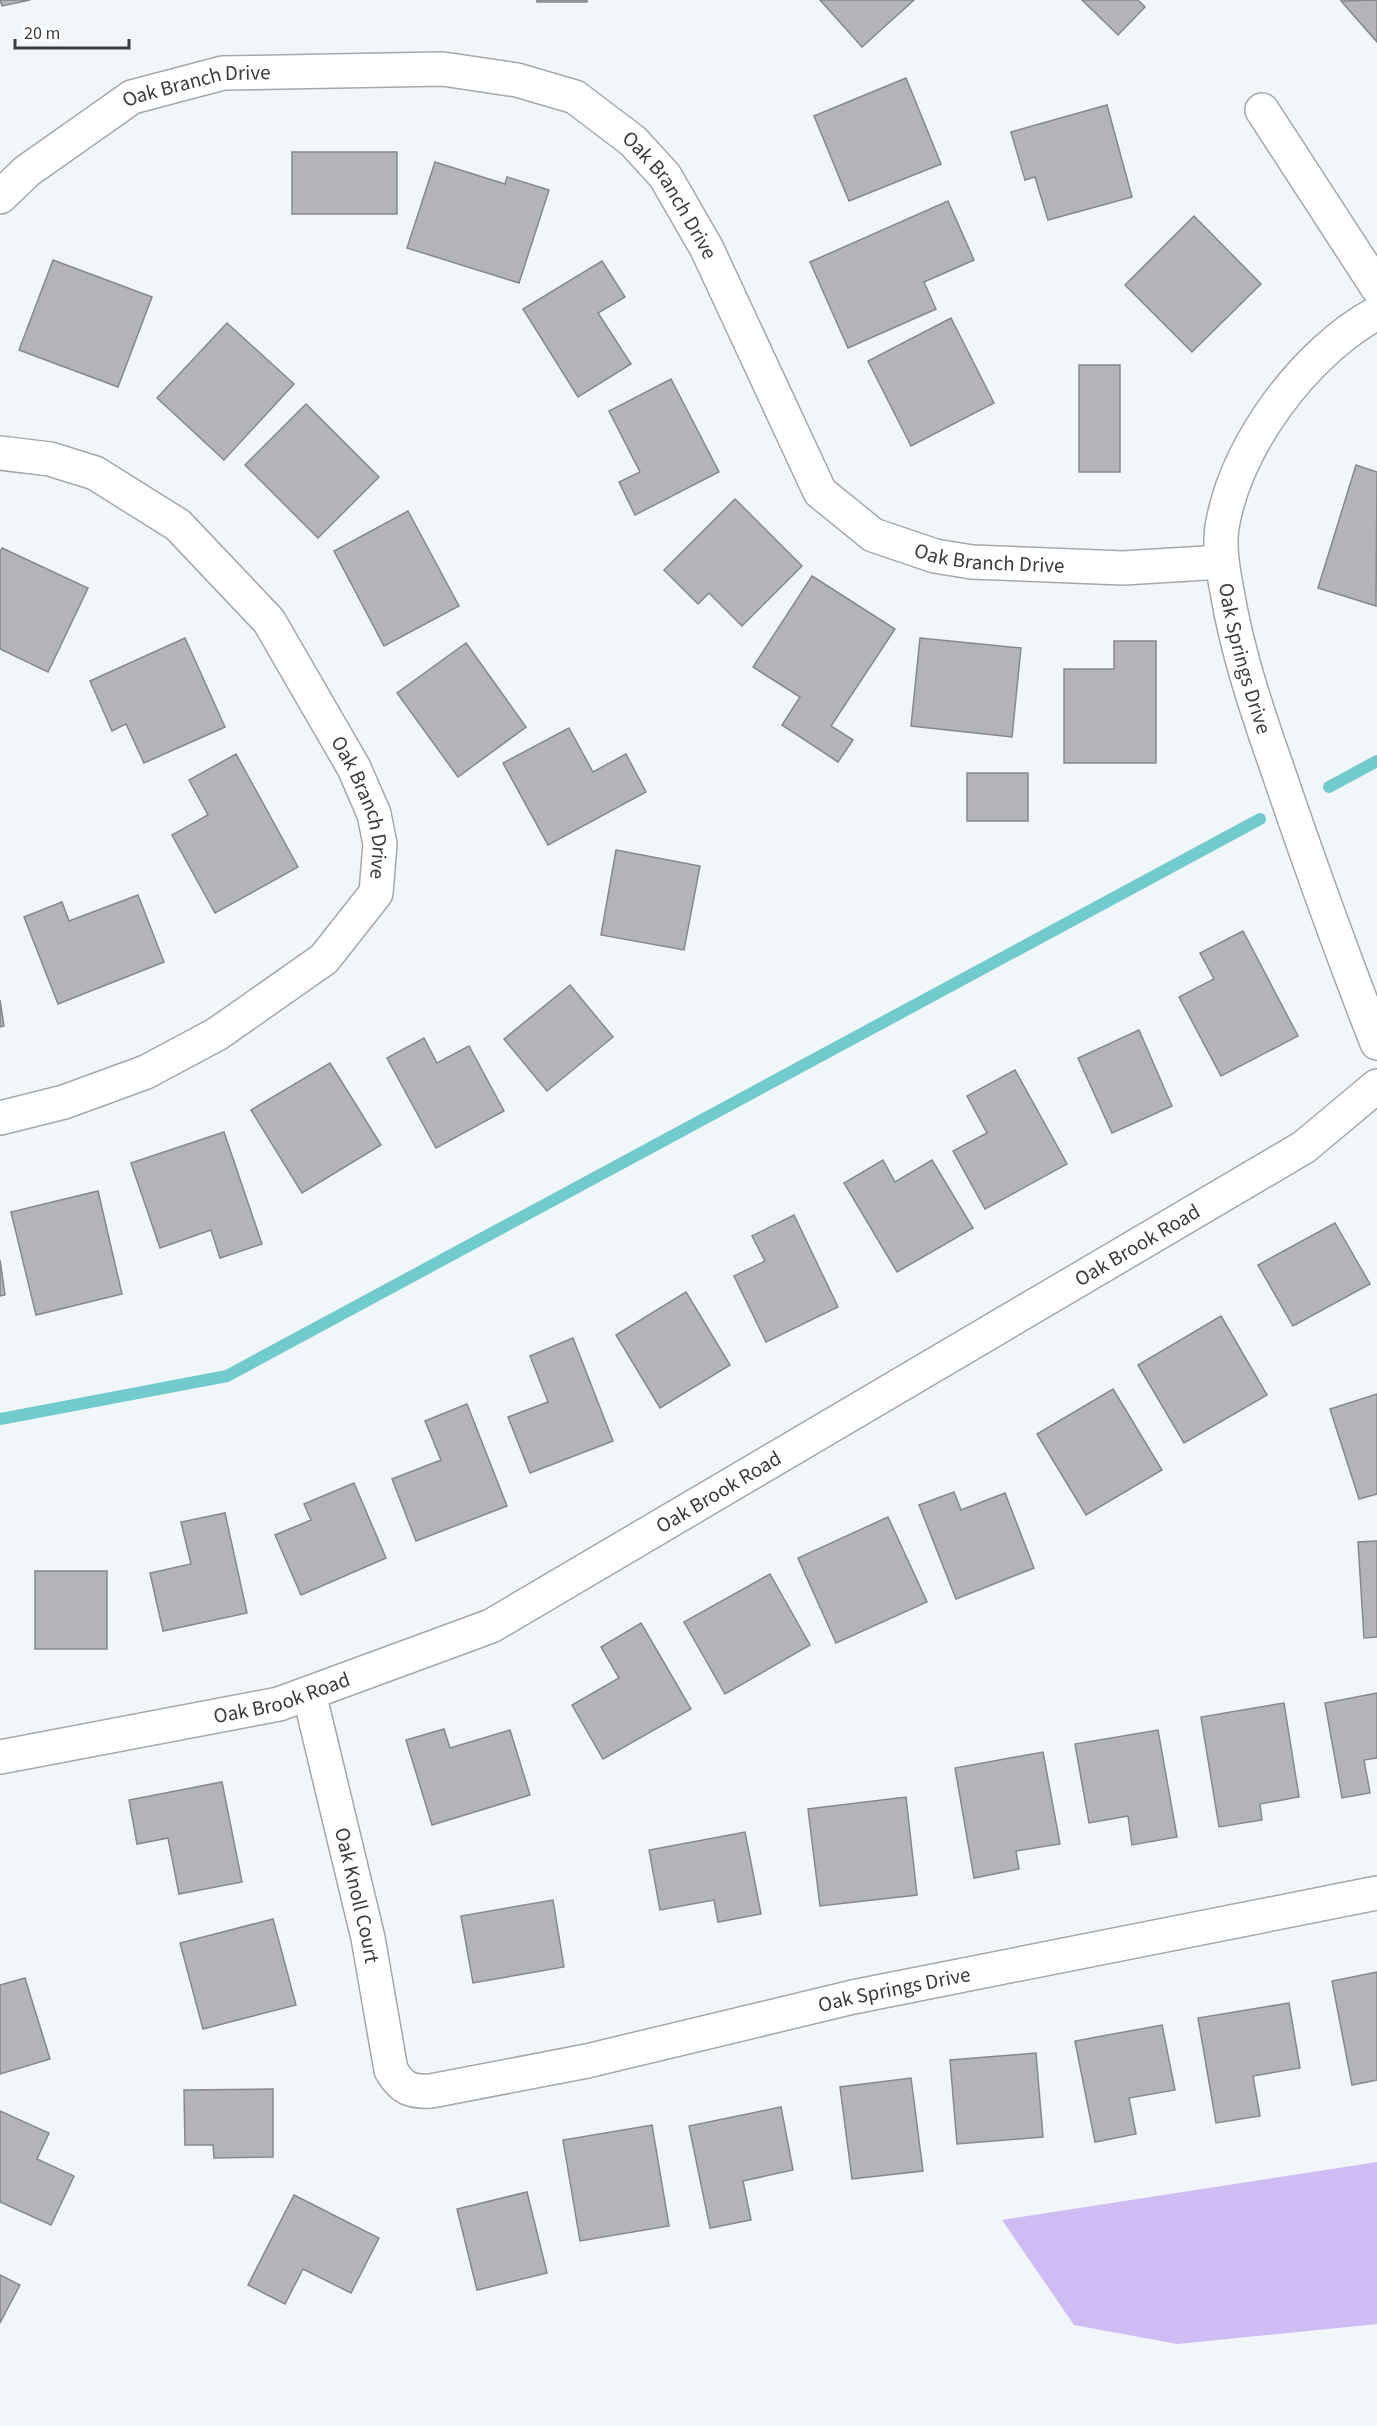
<svg xmlns="http://www.w3.org/2000/svg" width="1377" height="2426" font-family="'Source Sans 3',sans-serif">
  <rect width="100%" height="100%" fill="#f1f6fa"/>
  <path fill="#cfbcf4" d="M 1377,2162 L 1377,2324 L 1177,2344 L 1074,2325 L 1002,2220 Z"/>
  <g fill="none" stroke-linecap="round" stroke-linejoin="round">
    <g stroke="#71cacc" stroke-width="12">
      <path d="M 1329,787 L 1377,761"/>
      <path d="M 0,1419 L 227,1376 L 1260,819"/>
    </g>
  </g>
  <g fill="#b3b4b9" stroke="#86888c" stroke-width="1.5">
    <path d="M 0,0 L 30,0 L 2,6 Z"/>
    <rect x="537" y="0" width="50" height="2"/>
    <path d="M 820,0 L 914,0 L 862,47 Z"/>
    <path d="M 1082,0 L 1138,0 L 1145,7 L 1118,35 Z"/>
    <path d="M 1377,0 L 1377,42 L 1341,1 Z"/>
    <path d="M 906,78 L 941,164 L 849,201 L 814,116 Z"/>
    <path d="M 1107,105 L 1132,197 L 1048,220 L 1035,177 L 1025,180 L 1011,132 Z"/>
    <rect x="292" y="152" width="105" height="62"/>
    <path d="M 435,162 L 505,184 L 507,177 L 549,190 L 519,283 L 407,248 Z"/>
    <path d="M 948,201 L 974,260 L 924,282 L 936,309 L 848,348 L 810,262 Z"/>
    <path d="M 1194,216 L 1261,284 L 1192,352 L 1125,285 Z"/>
    <path d="M 53,260 L 152,297 L 118,387 L 19,350 Z"/>
    <path d="M 602,261 L 625,297 L 598,313 L 631,364 L 578,397 L 523,309 Z"/>
    <path d="M 951,318 L 994,403 L 911,446 L 868,361 Z"/>
    <path d="M 227,323 L 294,384 L 224,460 L 157,398 Z"/>
    <rect x="1079" y="365" width="41" height="107"/>
    <path d="M 671,379 L 719,472 L 635,515 L 619,482 L 640,472 L 609,411 Z"/>
    <path d="M 306,404 L 379,477 L 318,538 L 245,465 Z"/>
    <path d="M 1356,465 L 1377,472 L 1376,606 L 1318,588 Z"/>
    <path d="M 735,499 L 802,566 L 742,626 L 709,593 L 698,604 L 664,570 Z"/>
    <path d="M 408,511 L 459,606 L 384,646 L 334,551 Z"/>
    <path d="M 2,548 L 88,588 L 48,672 L 0,649 L 0,552 Z"/>
    <path d="M 812,576 L 895,629 L 831,726 L 853,740 L 838,762 L 782,725 L 800,697 L 753,667 Z"/>
    <path d="M 185,638 L 225,727 L 144,763 L 126,724 L 112,731 L 90,681 Z"/>
    <path d="M 920,638 L 1021,648 L 1012,737 L 911,726 Z"/>
    <path d="M 1114,641 L 1156,641 L 1156,763 L 1064,763 L 1064,669 L 1114,669 Z"/>
    <path d="M 466,643 L 526,727 L 458,777 L 397,693 Z"/>
    <path d="M 569,728 L 593,772 L 626,754 L 646,792 L 548,845 L 503,763 Z"/>
    <path d="M 236,754 L 298,867 L 215,913 L 172,835 L 208,815 L 189,780 Z"/>
    <rect x="967" y="773" width="61" height="48"/>
    <path d="M 616,850 L 700,866 L 684,950 L 601,935 Z"/>
    <path d="M 138,895 L 164,962 L 58,1004 L 24,917 L 62,902 L 69,921 Z"/>
    <path d="M 1243,931 L 1298,1036 L 1221,1076 L 1179,997 L 1214,979 L 1200,953 Z"/>
    <path d="M 570,985 L 613,1037 L 547,1091 L 504,1039 Z"/>
    <path d="M 0,1000 L 4,1026 L 0,1027 Z"/>
    <path d="M 1139,1030 L 1172,1106 L 1112,1133 L 1078,1058 Z"/>
    <path d="M 424,1038 L 437,1063 L 469,1046 L 504,1111 L 436,1148 L 387,1058 Z"/>
    <path d="M 330,1063 L 381,1145 L 302,1193 L 251,1110 Z"/>
    <path d="M 1015,1070 L 1067,1164 L 985,1209 L 953,1151 L 987,1133 L 967,1096 Z"/>
    <path d="M 224,1132 L 262,1244 L 220,1258 L 211,1230 L 160,1248 L 131,1163 Z"/>
    <path d="M 883,1160 L 895,1182 L 932,1160 L 973,1228 L 897,1272 L 844,1183 Z"/>
    <path d="M 98,1191 L 122,1294 L 36,1315 L 11,1212 Z"/>
    <path d="M 794,1215 L 838,1307 L 766,1342 L 734,1276 L 765,1261 L 752,1236 Z"/>
    <path d="M 1335,1223 L 1370,1284 L 1293,1326 L 1258,1265 Z"/>
    <path d="M 0,1260 L 5,1295 L 0,1296 Z"/>
    <path d="M 686,1292 L 730,1365 L 660,1408 L 616,1335 Z"/>
    <path d="M 1221,1316 L 1267,1395 L 1184,1443 L 1138,1365 Z"/>
    <path d="M 573,1338 L 613,1441 L 530,1473 L 508,1417 L 548,1402 L 530,1356 Z"/>
    <path d="M 1113,1389 L 1162,1470 L 1086,1515 L 1037,1434 Z"/>
    <path d="M 1377,1394 L 1377,1494 L 1359,1499 L 1330,1409 Z"/>
    <path d="M 467,1404 L 507,1506 L 416,1541 L 392,1479 L 441,1460 L 425,1421 Z"/>
    <path d="M 354,1483 L 386,1558 L 301,1595 L 275,1535 L 311,1520 L 304,1504 Z"/>
    <path d="M 954,1492 L 961,1510 L 1005,1493 L 1034,1568 L 956,1599 L 919,1505 Z"/>
    <path d="M 225,1513 L 247,1613 L 163,1631 L 150,1573 L 191,1564 L 181,1522 Z"/>
    <path d="M 888,1517 L 927,1602 L 836,1643 L 798,1558 Z"/>
    <path d="M 1377,1541 L 1377,1637 L 1364,1638 L 1358,1542 Z"/>
    <rect x="35" y="1571" width="72" height="78"/>
    <path d="M 770,1574 L 810,1645 L 725,1694 L 684,1622 Z"/>
    <path d="M 641,1623 L 691,1709 L 603,1759 L 572,1705 L 619,1678 L 601,1647 Z"/>
    <path d="M 1377,1693 L 1377,1758 L 1364,1760 L 1370,1793 L 1342,1798 L 1325,1703 Z"/>
    <path d="M 1284,1703 L 1299,1797 L 1260,1804 L 1262,1820 L 1219,1827 L 1201,1717 Z"/>
    <path d="M 444,1729 L 450,1748 L 510,1730 L 530,1795 L 432,1825 L 406,1740 Z"/>
    <path d="M 1158,1730 L 1177,1837 L 1132,1845 L 1128,1816 L 1089,1823 L 1075,1744 Z"/>
    <path d="M 1043,1752 L 1060,1844 L 1016,1851 L 1019,1869 L 974,1878 L 955,1768 Z"/>
    <path d="M 222,1782 L 242,1882 L 179,1894 L 168,1838 L 137,1844 L 129,1800 Z"/>
    <path d="M 906,1797 L 917,1895 L 820,1906 L 808,1809 Z"/>
    <path d="M 745,1832 L 761,1914 L 718,1922 L 714,1900 L 660,1910 L 649,1850 Z"/>
    <path d="M 553,1900 L 564,1967 L 473,1983 L 461,1916 Z"/>
    <path d="M 273,1919 L 296,2005 L 203,2029 L 180,1943 Z"/>
    <path d="M 1377,1972 L 1377,2080 L 1352,2085 L 1332,1981 Z"/>
    <path d="M 25,1978 L 50,2059 L 0,2074 L 0,1985 Z"/>
    <path d="M 1289,2003 L 1300,2068 L 1253,2076 L 1260,2116 L 1216,2123 L 1198,2018 Z"/>
    <path d="M 1162,2025 L 1175,2090 L 1129,2098 L 1136,2134 L 1095,2142 L 1075,2041 Z"/>
    <path d="M 1036,2053 L 1043,2137 L 957,2144 L 950,2060 Z"/>
    <path d="M 911,2078 L 923,2171 L 852,2179 L 840,2087 Z"/>
    <path d="M 273,2089 L 273,2157 L 214,2158 L 213,2145 L 185,2145 L 184,2090 Z"/>
    <path d="M 781,2107 L 793,2170 L 743,2181 L 751,2220 L 710,2228 L 689,2126 Z"/>
    <path d="M 0,2111 L 49,2133 L 37,2159 L 74,2176 L 51,2225 L 0,2202 Z"/>
    <path d="M 652,2125 L 669,2226 L 580,2241 L 563,2140 Z"/>
    <path d="M 527,2192 L 547,2273 L 477,2290 L 457,2209 Z"/>
    <path d="M 294,2195 L 379,2238 L 351,2293 L 303,2269 L 285,2304 L 248,2285 Z"/>
    <path d="M 0,2275 L 20,2285 L 0,2323 Z"/>
  </g>
  <g fill="none" stroke-linecap="round" stroke-linejoin="round">
    <g stroke="#a4a8ac" stroke-width="36">
      <g id="street">
        <path d="M 1262,110 L 1377,287"/>
        <path id="s1" d="M 0,197 L 27,171 L 132,97 L 223,73 L 443,69 L 517,80 L 575,97 L 633,141 L 665,176 L 707,249 L 820,492 L 873,535 L 935,556 L 972,562 L 1123,568 L 1222,562"/>
        <path id="s2" d="M 1377,313 C 1304,353 1236,445 1222,527 C 1219,548 1223,570 1227,591 C 1237,651 1256,708 1276,765 C 1308,859 1341,951 1377,1043"/>
        <path id="s3" d="M 0,453 L 50,459 L 95,473 L 178,525 L 269,621 L 354,768 L 374,814 L 380,844 L 376,893 L 324,959 L 217,1034 L 146,1072 L 64,1102 L 0,1118"/>
        <path id="s4" d="M 309,1693 L 368,1938 L 391,2070 C 402,2089 411,2092 431,2091 L 587,2061 L 853,1997 L 1377,1893"/>
        <path id="s5" d="M 0,1757 L 279,1704 L 491,1626 L 1304,1147 L 1377,1086"/>
      </g>
    </g>
    <use href="#street" stroke="#fff" stroke-width="33"/>
  </g>
  <g text-anchor="middle" dominant-baseline="central" stroke-width="6" stroke-linejoin="round" paint-order="stroke">
    <g font-size="21" fill="#3a3c3d" stroke="#fff">
      <text stroke="none"><textPath href="#s1" startOffset="232">Oak Branch Drive</textPath></text>
      <text stroke="none"><textPath href="#s1" startOffset="754">Oak Branch Drive</textPath></text>
      <text stroke="none"><textPath href="#s1" startOffset="1276">Oak Branch Drive</textPath></text>
      <text stroke="none"><textPath href="#s2" startOffset="406">Oak Springs Drive</textPath></text>
      <text stroke="none"><textPath href="#s3" startOffset="538">Oak Branch Drive</textPath></text>
      <text stroke="none"><textPath href="#s5" startOffset="1260">Oak Brook Road</textPath></text>
      <text stroke="none"><textPath href="#s5" startOffset="774">Oak Brook Road</textPath></text>
      <text stroke="none"><textPath href="#s5" startOffset="288">Oak Brook Road</textPath></text>
      <text stroke="none"><textPath href="#s4" startOffset="208">Oak Knoll Court</textPath></text>
      <text stroke="none"><textPath href="#s4" startOffset="909">Oak Springs Drive</textPath></text>
    </g>
  </g>
  <path d="M15 39v9h114v-9" fill="none" stroke="#3a3c3d" stroke-width="3"/>
  <text x="24" y="39" font-size="18" fill="#3a3c3d" stroke="#ffffff" stroke-width="4.5" paint-order="stroke">20 m</text>
</svg>
